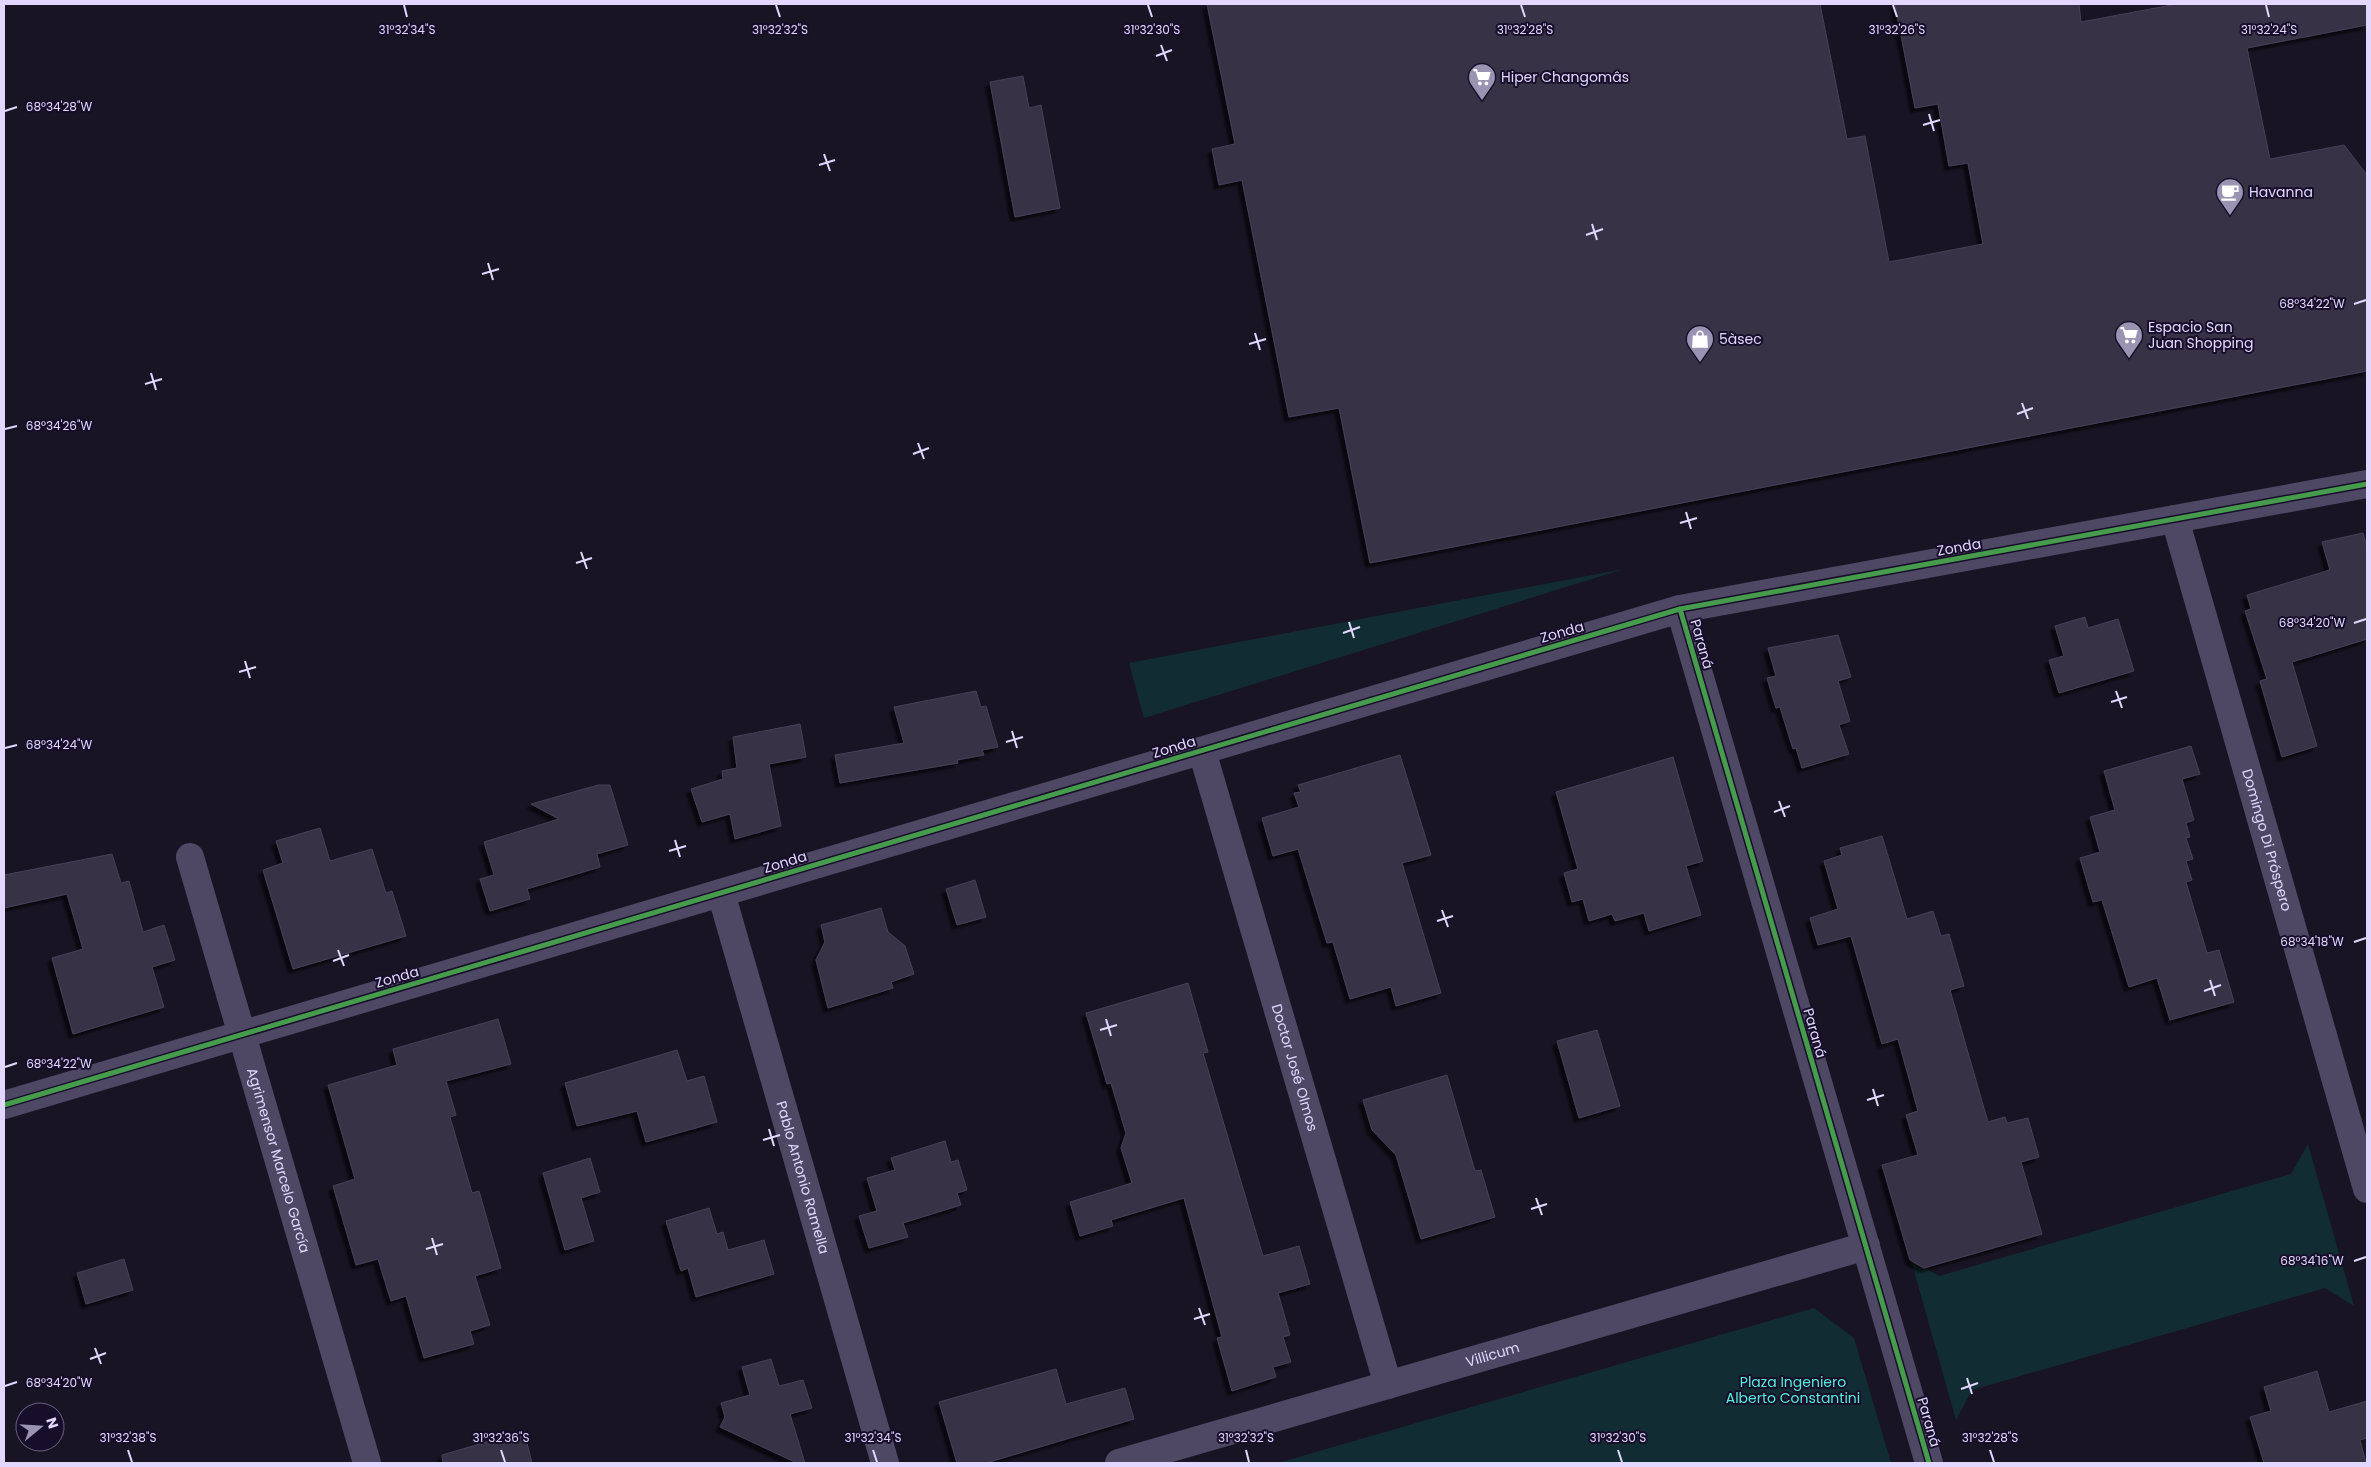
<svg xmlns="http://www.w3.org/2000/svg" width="2371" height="1467" font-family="Poppins,sans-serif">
  <defs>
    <filter id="shadow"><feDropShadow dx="-4.5" dy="4.5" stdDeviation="1" flood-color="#0009"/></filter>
  </defs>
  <rect width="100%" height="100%" fill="#191424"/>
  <g fill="#112d33">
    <path d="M 1624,569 L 1144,718 L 1129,663 Z"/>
    <path d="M 2308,1144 L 2354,1306 L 2325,1288 L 1972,1390 L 1956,1420 L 1911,1260 L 1939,1276 L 2291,1174 Z"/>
    <path d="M 1814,1308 L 1854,1338 L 1891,1463 L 1278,1463 Z"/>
  </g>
  <g fill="#393246" stroke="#473f58" filter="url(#shadow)">
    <path d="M 1207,4 L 1820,4 L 1847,139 L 1865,136 L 1889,262 L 1983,244 L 1968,163 L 1949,166 L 1938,104 L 1915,108 L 1895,4 L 2079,4 L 2081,22 L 2177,4 L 2367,4 L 2367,25 L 2247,48 L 2270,159 L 2344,145 L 2367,175 L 2367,371 L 1370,563 L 1339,408 L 1289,417 L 1242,180 L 1219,185 L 1212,149 L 1235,144 Z"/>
    <path d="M 1023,76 L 1029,108 L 1041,105 L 1060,208 L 1015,217 L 990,82 Z"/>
    <path d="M 2363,533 L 2367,548 L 2367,639 L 2292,662 L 2317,746 L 2282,757 L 2260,681 L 2267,679 L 2245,611 L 2251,609 L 2247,595 L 2330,570 L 2322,542 Z"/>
    <path d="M 2085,617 L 2088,628 L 2118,619 L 2134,671 L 2059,693 L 2049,660 L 2064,656 L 2055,626 Z"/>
    <path d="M 1838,635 L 1851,677 L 1838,681 L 1850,721 L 1839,725 L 1849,754 L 1802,768 L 1796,748 L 1793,749 L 1780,707 L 1776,708 L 1767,678 L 1776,676 L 1768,648 Z"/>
    <path d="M 976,691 L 981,707 L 986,706 L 998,747 L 982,750 L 984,755 L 957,760 L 958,763 L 840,783 L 835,755 L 904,743 L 894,707 Z"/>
    <path d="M 800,724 L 806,757 L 769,764 L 781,826 L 735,839 L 730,814 L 702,822 L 691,789 L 723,779 L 722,771 L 737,768 L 733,737 Z"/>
    <path d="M 2191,746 L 2200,774 L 2182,779 L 2194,820 L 2186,823 L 2190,837 L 2186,838 L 2193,859 L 2186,861 L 2192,880 L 2186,882 L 2207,953 L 2219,950 L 2234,1002 L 2170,1020 L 2157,978 L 2129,987 L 2102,900 L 2093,902 L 2080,858 L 2100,852 L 2090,817 L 2115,810 L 2104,771 Z"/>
    <path d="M 1400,755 L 1431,855 L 1402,863 L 1441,993 L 1396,1006 L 1391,987 L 1350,999 L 1333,942 L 1327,943 L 1298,849 L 1273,856 L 1262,818 L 1299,807 L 1294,793 L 1301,792 L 1298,785 Z"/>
    <path d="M 1673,757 L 1703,861 L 1686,866 L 1701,915 L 1649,931 L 1644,913 L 1615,921 L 1612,914 L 1589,921 L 1583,899 L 1572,902 L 1564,873 L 1578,869 L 1556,792 Z"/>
    <path d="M 598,785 L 610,785 L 628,845 L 597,854 L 600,867 L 527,889 L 530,899 L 490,911 L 480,879 L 494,875 L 484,842 L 559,819 L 531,804 Z"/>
    <path d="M 320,828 L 330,861 L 372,849 L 386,893 L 392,891 L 406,936 L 293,969 L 263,870 L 283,863 L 276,841 Z"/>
    <path d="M 1882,836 L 1907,919 L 1933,911 L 1941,936 L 1949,934 L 1964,986 L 1950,990 L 1988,1122 L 2005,1117 L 2007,1123 L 2028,1118 L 2039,1157 L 2021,1162 L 2042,1234 L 1924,1268 L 1910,1260 L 1882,1165 L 1918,1155 L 1906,1115 L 1918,1111 L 1898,1039 L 1882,1044 L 1851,936 L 1818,945 L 1810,918 L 1838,909 L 1824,861 L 1842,855 L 1840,848 Z"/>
    <path d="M 112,854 L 121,883 L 129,881 L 143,932 L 164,925 L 175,960 L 152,967 L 164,1007 L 73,1034 L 52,958 L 83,949 L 67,894 L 4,908 L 4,875 Z"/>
    <path d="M 975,880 L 986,917 L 957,925 L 946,889 Z"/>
    <path d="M 881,908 L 888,932 L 905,946 L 914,974 L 891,982 L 893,988 L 828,1008 L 816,960 L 825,942 L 821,925 Z"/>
    <path d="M 1188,983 L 1208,1052 L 1203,1053 L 1263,1256 L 1299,1246 L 1310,1284 L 1278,1293 L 1290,1335 L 1283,1337 L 1291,1362 L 1273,1367 L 1276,1377 L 1232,1391 L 1217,1338 L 1222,1337 L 1184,1198 L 1111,1220 L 1113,1226 L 1080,1236 L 1070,1202 L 1132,1183 L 1121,1148 L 1126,1133 L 1111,1083 L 1107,1084 L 1086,1013 Z"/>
    <path d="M 498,1019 L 511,1064 L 446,1081 L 456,1115 L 450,1117 L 472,1193 L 479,1191 L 501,1268 L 475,1276 L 490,1325 L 470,1331 L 474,1344 L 424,1358 L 406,1296 L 391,1301 L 378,1259 L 356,1265 L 333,1186 L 355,1179 L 328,1085 L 397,1065 L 393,1049 Z"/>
    <path d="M 1597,1030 L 1620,1106 L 1579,1118 L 1557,1041 Z"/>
    <path d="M 677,1050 L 687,1081 L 704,1076 L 717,1122 L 646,1142 L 637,1111 L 577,1126 L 565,1083 Z"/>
    <path d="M 1447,1075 L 1475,1171 L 1481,1170 L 1495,1217 L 1421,1239 L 1396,1155 L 1372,1130 L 1363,1100 Z"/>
    <path d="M 945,1141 L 951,1162 L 958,1160 L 967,1190 L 957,1193 L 961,1205 L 903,1223 L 908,1237 L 869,1248 L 859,1216 L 877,1211 L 867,1178 L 895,1170 L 891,1158 Z"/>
    <path d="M 590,1158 L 600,1192 L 581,1198 L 594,1241 L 565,1250 L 543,1173 Z"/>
    <path d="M 709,1208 L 717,1234 L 723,1232 L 728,1250 L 764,1240 L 774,1274 L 696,1297 L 688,1268 L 681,1271 L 666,1221 Z"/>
    <path d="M 124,1259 L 133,1290 L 86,1304 L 77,1273 Z"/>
    <path d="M 771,1359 L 779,1386 L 803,1380 L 812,1408 L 790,1414 L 805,1463 L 797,1463 L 720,1427 L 725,1417 L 721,1403 L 750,1395 L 742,1367 Z"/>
    <path d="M 1056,1369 L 1066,1404 L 1125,1388 L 1134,1419 L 986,1463 L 957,1463 L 939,1402 Z"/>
    <path d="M 2317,1371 L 2329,1412 L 2367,1401 L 2367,1438 L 2360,1440 L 2366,1463 L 2264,1463 L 2250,1417 L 2271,1411 L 2264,1387 Z"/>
    <path d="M 524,1431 L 532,1463 L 443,1463 L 442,1455 Z"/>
  </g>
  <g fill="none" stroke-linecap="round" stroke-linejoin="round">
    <g stroke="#4e4865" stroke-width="28">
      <path id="s1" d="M 2175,519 L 2367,1189"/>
      <path d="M 1680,609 L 1929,1463"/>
      <path id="s2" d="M 1202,751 L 1388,1385"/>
      <path id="s3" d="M 190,857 L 367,1463"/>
      <path id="s4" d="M 721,893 L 885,1463"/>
      <path d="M 4,1105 L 1680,609 L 2367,484"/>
      <path id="s5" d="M 1119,1463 L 1866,1246"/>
    </g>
    <g stroke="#170e2a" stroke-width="8">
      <g id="cycleway">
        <path d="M 1680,609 L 1929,1463"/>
        <path d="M 4,1105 L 1680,609 L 2367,484"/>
      </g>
    </g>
    <use href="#cycleway" stroke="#469c4c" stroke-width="5"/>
  </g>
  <path fill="none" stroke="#e1d7ff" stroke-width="2" d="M 404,5 L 407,17M 776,5 L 780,17M 1148,5 L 1152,17M 1521,5 L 1525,17M 1893,5 L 1897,17M 2266,5 L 2269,17M 1161,45 L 1167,61M 1156,56 L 1172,50M 5,111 L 17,107M 1929,114 L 1934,131M 1923,125 L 1940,120M 824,154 L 830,171M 819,165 L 835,160M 1592,224 L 1597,240M 1586,235 L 1603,229M 488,263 L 493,280M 482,274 L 499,269M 2354,304 L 2366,300M 1255,333 L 1260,350M 1249,344 L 1266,339M 151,373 L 156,390M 145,384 L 162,379M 2022,403 L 2028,419M 2017,414 L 2033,408M 5,429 L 17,426M 918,443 L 924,459M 913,454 L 929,448M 1686,512 L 1691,529M 1680,523 L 1697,518M 581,552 L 587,569M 576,563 L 592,558M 1349,622 L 1354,638M 2354,623 L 2366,619M 1343,633 L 1360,627M 245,661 L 250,678M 239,672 L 256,667M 2116,691 L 2122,708M 2111,702 L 2127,697M 1012,731 L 1017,748M 1006,742 L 1023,737M 5,748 L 17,745M 1779,801 L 1785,817M 1774,812 L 1790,806M 675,840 L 680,857M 669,851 L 686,846M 1442,910 L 1448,927M 1437,921 L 1453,916M 2354,942 L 2366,938M 338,950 L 344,966M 333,961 L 349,955M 2210,980 L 2215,996M 2204,991 L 2221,985M 1106,1019 L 1111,1036M 1100,1030 L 1117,1025M 5,1067 L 17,1063M 1873,1089 L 1878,1106M 1867,1100 L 1884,1095M 769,1129 L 774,1146M 763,1140 L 780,1135M 1536,1198 L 1542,1215M 1531,1209 L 1547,1204M 432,1238 L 437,1255M 426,1249 L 443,1244M 2354,1261 L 2366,1257M 1199,1308 L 1205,1325M 1194,1319 L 1210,1314M 95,1348 L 101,1364M 90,1359 L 106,1353M 1967,1378 L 1972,1394M 5,1386 L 17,1382M 1961,1389 L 1978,1383M 128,1450 L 132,1462M 501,1450 L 505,1462M 873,1450 L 877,1462M 1246,1450 L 1249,1462M 1618,1450 L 1622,1462M 1990,1450 L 1994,1462"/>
  <defs>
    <g id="supermarket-pin" transform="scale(1.4375)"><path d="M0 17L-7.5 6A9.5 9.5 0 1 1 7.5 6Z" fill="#9b93b2" stroke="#170e2a"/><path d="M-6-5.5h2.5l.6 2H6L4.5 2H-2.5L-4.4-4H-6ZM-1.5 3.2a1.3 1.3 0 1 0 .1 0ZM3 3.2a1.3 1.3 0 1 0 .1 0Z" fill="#fff"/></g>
    <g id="cafe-pin" transform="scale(1.4375)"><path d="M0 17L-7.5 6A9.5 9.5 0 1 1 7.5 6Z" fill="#9b93b2" stroke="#170e2a"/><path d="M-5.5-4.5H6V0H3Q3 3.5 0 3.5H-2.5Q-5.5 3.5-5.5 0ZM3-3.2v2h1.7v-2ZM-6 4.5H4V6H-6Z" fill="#fff"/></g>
    <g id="shop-pin" transform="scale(1.4375)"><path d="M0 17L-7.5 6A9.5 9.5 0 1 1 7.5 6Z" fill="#9b93b2" stroke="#170e2a"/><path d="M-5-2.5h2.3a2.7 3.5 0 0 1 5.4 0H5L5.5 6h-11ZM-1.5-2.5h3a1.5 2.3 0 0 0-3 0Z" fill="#fff"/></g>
  </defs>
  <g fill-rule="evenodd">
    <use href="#supermarket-pin" x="1482" y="77"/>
    <use href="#cafe-pin" x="2230" y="192"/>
    <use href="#supermarket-pin" x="2129" y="335"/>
    <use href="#shop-pin" x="1700" y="339"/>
  </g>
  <g text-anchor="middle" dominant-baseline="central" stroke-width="4" stroke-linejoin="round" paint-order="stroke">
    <g font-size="14" fill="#e1d7ff" stroke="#170e2a" text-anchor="start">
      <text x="1501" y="77">Hiper Changomâs</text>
      <text x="2249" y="192">Havanna</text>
      <text x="2148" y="327">Espacio San<tspan x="2148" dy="16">Juan Shopping</tspan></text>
      <text x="1719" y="339">5àsec</text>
    </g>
    <g font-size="14" fill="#e1d7ff" stroke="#170e2a">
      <text transform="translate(1959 547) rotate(-10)">Zonda</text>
      <text transform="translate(1562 632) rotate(-16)">Zonda</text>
      <text transform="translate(1702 644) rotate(74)">Paraná</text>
      <text transform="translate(1174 747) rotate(-17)">Zonda</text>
      <text stroke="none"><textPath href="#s1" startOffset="334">Domingo Di Próspero</textPath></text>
      <text transform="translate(785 862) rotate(-17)">Zonda</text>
      <text transform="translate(397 977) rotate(-16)">Zonda</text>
      <text transform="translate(1815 1033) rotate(74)">Paraná</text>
      <text stroke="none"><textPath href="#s2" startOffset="330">Doctor José Olmos</textPath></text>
      <text stroke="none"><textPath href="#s3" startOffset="316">Agrimensor Marcelo García</textPath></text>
      <text stroke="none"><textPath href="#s4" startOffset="296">Pablo Antonio Ramella</textPath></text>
      <text stroke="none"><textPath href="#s5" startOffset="389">Villicum</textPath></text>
      <text transform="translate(1929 1422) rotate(74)">Paraná</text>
    </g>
    <g font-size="14" fill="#57ecda" stroke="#170e2a">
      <text x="1793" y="1382">Plaza Ingeniero<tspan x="1793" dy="16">Alberto Constantini</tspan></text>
    </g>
  </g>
  <g font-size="12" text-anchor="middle" fill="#e1d7ff" stroke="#170e2a" stroke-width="4" stroke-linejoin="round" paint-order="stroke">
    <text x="407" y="34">31°32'34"S</text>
    <text x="780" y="34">31°32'32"S</text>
    <text x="1152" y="34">31°32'30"S</text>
    <text x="1525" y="34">31°32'28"S</text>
    <text x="1897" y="34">31°32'26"S</text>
    <text x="2269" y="34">31°32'24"S</text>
    <text x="59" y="111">68°34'28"W</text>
    <text x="2312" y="308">68°34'22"W</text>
    <text x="59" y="430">68°34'26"W</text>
    <text x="2312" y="627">68°34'20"W</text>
    <text x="59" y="749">68°34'24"W</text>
    <text x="2312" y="946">68°34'18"W</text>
    <text x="59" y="1068">68°34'22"W</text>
    <text x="2312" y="1265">68°34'16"W</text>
    <text x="59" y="1387">68°34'20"W</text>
    <text x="128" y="1442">31°32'38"S</text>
    <text x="501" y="1442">31°32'36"S</text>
    <text x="873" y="1442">31°32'34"S</text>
    <text x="1246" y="1442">31°32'32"S</text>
    <text x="1618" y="1442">31°32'30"S</text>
    <text x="1990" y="1442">31°32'28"S</text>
  </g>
  <rect width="2371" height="1467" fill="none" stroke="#e1d7ff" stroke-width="10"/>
  <g transform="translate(40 1427) rotate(72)"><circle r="24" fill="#170e2a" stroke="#685e7f"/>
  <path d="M0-4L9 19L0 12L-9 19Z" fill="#9b93b2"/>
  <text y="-8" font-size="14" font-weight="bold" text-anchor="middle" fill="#e1d7ff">N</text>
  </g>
</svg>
